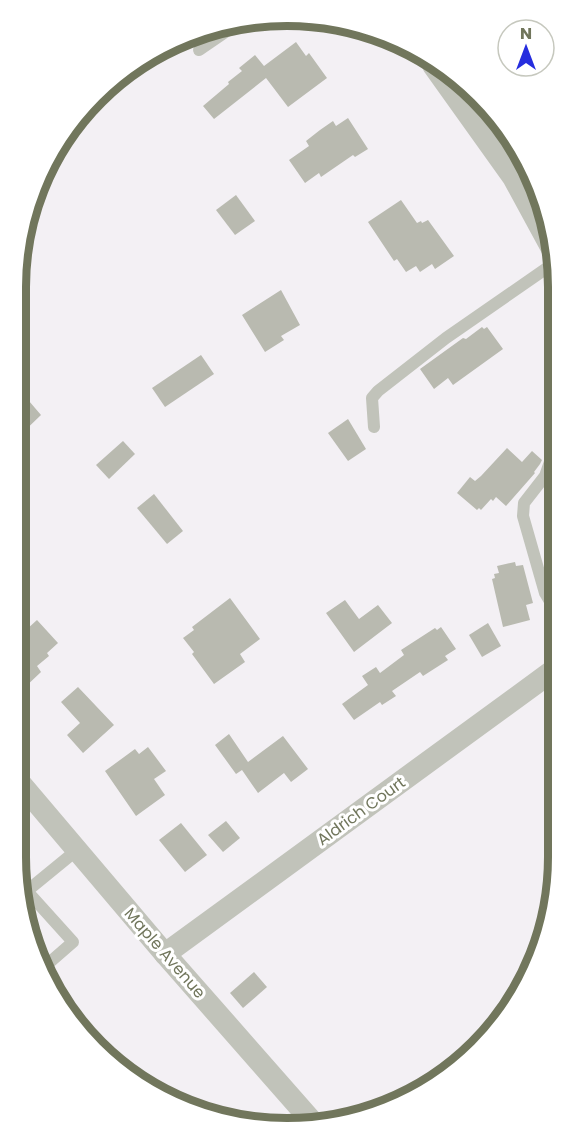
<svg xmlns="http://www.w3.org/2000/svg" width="574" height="1144" font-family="Poppins,sans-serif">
  <rect width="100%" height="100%" fill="#f3f0f4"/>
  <g fill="#b9bab0">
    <path d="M 296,42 L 306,56 L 309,53 L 327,78 L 288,107 L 266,78 L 214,119 L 203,106 L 229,84 L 228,82 L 242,71 L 239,68 L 255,55 L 264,66 Z"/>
    <path d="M 348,118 L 368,149 L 355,157 L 353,155 L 321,177 L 319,173 L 305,183 L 289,160 L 309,146 L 306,141 L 320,130 L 333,121 L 336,126 Z"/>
    <path d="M 236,195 L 255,221 L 235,235 L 216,210 Z"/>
    <path d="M 401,200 L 417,223 L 421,221 L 422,223 L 428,220 L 454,256 L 435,269 L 432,264 L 420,272 L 416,266 L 406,272 L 397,259 L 394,261 L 368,222 Z"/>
    <path d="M 281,290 L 300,325 L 281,336 L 284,340 L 265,352 L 242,315 Z"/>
    <path d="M 482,327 L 484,329 L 487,327 L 503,349 L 453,385 L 448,378 L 434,389 L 420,369 L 463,338 L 466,339 Z"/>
    <path d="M 201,355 L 214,374 L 165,407 L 152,388 Z"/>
    <path d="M 15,395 L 25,405 L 29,401 L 41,415 L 15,440 Z"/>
    <path d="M 348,419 L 366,449 L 348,461 L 328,433 Z"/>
    <path d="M 123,441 L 135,454 L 109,479 L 96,465 Z"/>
    <path d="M 507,448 L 522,462 L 532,451 L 542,460 L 540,464 L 534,472 L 535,473 L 506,506 L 496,497 L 493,501 L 491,499 L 481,510 L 479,508 L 477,510 L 457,493 L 470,477 L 475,481 L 481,476 Z"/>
    <path d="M 154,494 L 183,531 L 167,544 L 137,508 Z"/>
    <path d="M 515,562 L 516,566 L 523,565 L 533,603 L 526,605 L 530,620 L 503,627 L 492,579 L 495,578 L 494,574 L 499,573 L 497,566 Z"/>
    <path d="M 230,598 L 260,639 L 240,654 L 245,662 L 214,684 L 192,654 L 194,652 L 183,638 L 194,630 L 192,627 Z"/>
    <path d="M 345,600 L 359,619 L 378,605 L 392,623 L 354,652 L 326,613 Z"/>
    <path d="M 37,620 L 58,643 L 47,653 L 49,656 L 37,666 L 41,672 L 23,689 L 15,680 L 15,640 Z"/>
    <path d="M 488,623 L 501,646 L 482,657 L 469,635 Z"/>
    <path d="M 441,627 L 456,649 L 445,656 L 448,660 L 423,676 L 420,672 L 392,691 L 396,696 L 382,705 L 380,702 L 354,720 L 342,704 L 368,685 L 362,676 L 376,667 L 380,673 L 404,655 L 401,650 L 435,628 L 437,630 Z"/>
    <path d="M 78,687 L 114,725 L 83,753 L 67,735 L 80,723 L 61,702 Z"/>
    <path d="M 229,734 L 248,762 L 283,736 L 308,769 L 291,782 L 284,773 L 258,793 L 242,770 L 236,774 L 215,745 Z"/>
    <path d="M 148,747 L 166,771 L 154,779 L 165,795 L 136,816 L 105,771 L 135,749 L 139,754 Z"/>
    <path d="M 226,821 L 240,838 L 223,852 L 208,835 Z"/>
    <path d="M 181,823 L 207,855 L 185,872 L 159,840 Z"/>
    <path d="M 254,972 L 267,987 L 243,1008 L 230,993 Z"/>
  </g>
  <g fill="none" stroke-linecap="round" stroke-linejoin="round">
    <g stroke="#c1c3ba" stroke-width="12">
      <path d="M 199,50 L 237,24"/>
      <path d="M 374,427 L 372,398 L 378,391 L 446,338 L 557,261"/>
      <path d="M 557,442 L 545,476 L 524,503 L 523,516 L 545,593 L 558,615"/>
      <path d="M 27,891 L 73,942 L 42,969"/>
      <path d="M 22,895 L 77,850"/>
    </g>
    <g stroke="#c1c3ba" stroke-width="22">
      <path d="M 433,65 L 513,177 L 557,258"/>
      <path d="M 15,777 L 165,954 L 317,1127"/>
      <path d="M 165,954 L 558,667"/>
    </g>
  </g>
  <g text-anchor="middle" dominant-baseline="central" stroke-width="6" stroke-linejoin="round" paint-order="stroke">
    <g font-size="16" fill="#71765c" stroke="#fff">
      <text transform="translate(361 811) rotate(-36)">Aldrich Court</text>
      <text transform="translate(165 953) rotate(49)">Maple Avenue</text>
    </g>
  </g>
  <path d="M0 0H574V1144H0ZM287 26H287A261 261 0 0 1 548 287V857A261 261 0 0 1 287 1118H287A261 261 0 0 1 26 857V287A261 261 0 0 1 287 26Z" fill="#fff" fill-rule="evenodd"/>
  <path fill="none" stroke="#71765c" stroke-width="8" d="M287 26H287A261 261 0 0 1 548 287V857A261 261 0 0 1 287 1118H287A261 261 0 0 1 26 857V287A261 261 0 0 1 287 26Z"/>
  <g transform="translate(526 48)"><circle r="28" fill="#ffffff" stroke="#c6c8be" stroke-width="1.5"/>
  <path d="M0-4.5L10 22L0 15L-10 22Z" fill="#262dde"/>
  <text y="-9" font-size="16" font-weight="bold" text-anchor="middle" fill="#71765c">N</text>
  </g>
</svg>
